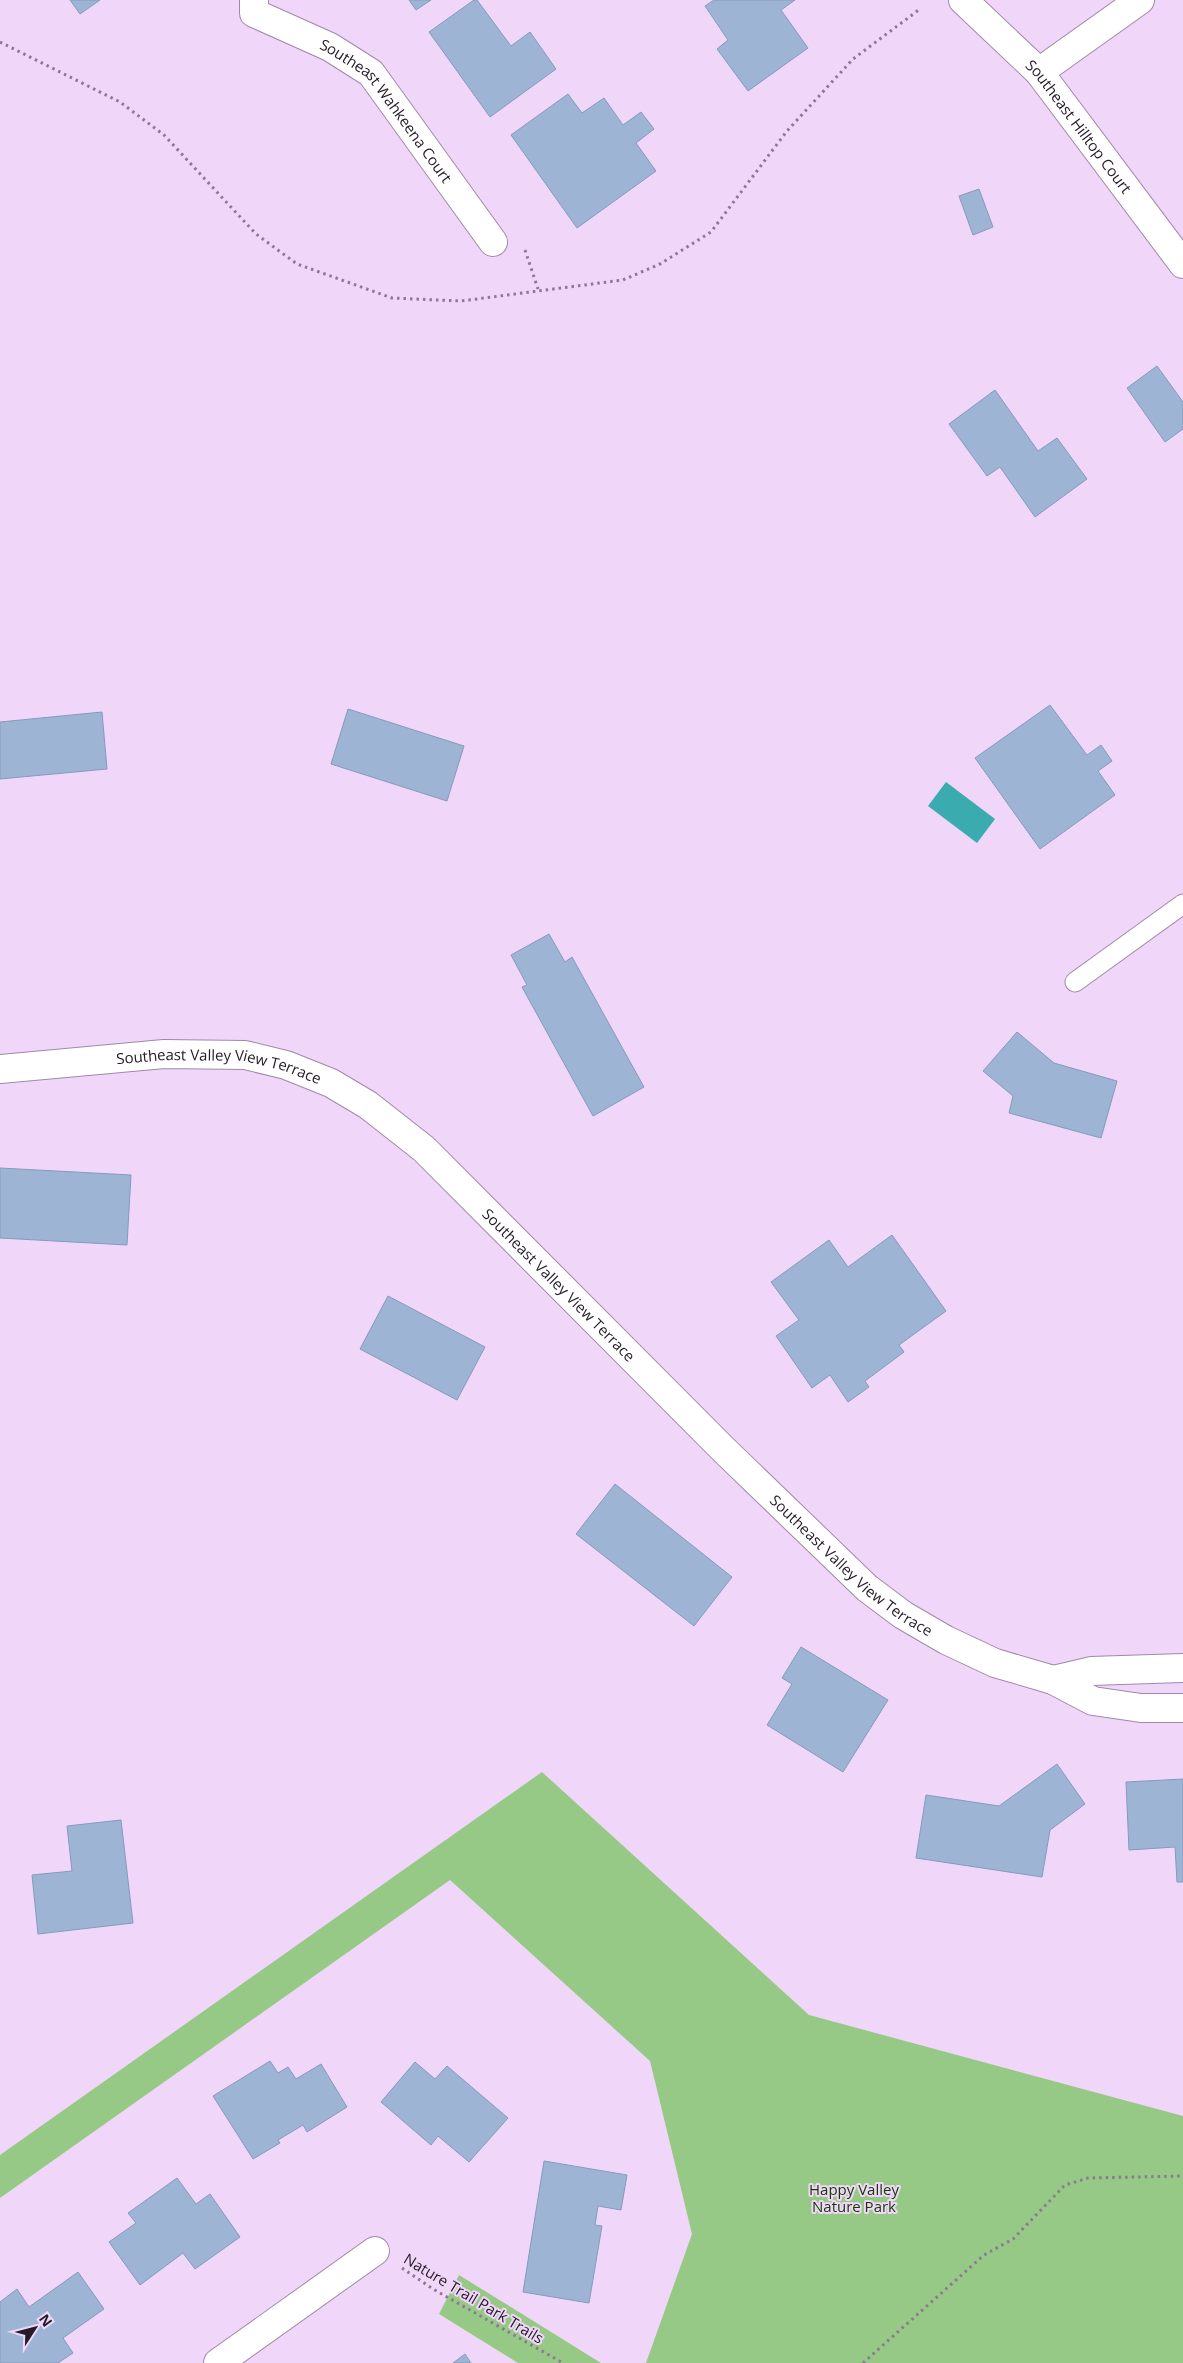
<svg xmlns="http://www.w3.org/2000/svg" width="1183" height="2363" font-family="'Open Sans',sans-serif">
  <rect width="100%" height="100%" fill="#f0d6f8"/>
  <g fill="#97c986">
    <path d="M 542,1772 L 809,2015 L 1183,2116 L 1183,2363 L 646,2363 L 692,2234 L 650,2061 L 450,1880 L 0,2198 L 0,2155 Z"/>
    <path d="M 459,2275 L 601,2363 L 518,2363 L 439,2314 Z"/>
  </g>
  <path fill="#3aacaf" d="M 946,782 L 995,819 L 977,843 L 928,806 Z"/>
  <g fill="#9db4d5" stroke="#859bba">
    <path d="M 70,0 L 100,0 L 80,14 Z"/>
    <path d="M 409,0 L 431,0 L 416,10 Z"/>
    <path d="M 474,0 L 477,0 L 511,46 L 530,32 L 556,69 L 490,117 L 429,32 Z"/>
    <path d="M 714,0 L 795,0 L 781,10 L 808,48 L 748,91 L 717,49 L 728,40 L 705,6 Z"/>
    <path d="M 568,94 L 582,113 L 604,98 L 623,125 L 641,112 L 654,129 L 636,143 L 656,171 L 577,228 L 511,135 Z"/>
    <path d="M 979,189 L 993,227 L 973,235 L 959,196 Z"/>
    <path d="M 1157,366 L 1183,402 L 1183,429 L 1165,442 L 1127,388 Z"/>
    <path d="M 995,390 L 1038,451 L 1057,438 L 1087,479 L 1035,517 L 1000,467 L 987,476 L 949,424 Z"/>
    <path d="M 1050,705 L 1087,755 L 1101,745 L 1112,761 L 1098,771 L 1115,795 L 1040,849 L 975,758 Z"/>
    <path d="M 348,709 L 464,746 L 447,801 L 331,764 Z"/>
    <path d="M 102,712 L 107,769 L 0,779 L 0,722 Z"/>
    <path d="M 549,934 L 565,962 L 572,957 L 644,1087 L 593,1116 L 522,987 L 527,985 L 511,955 Z"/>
    <path d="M 1017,1032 L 1054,1063 L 1117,1081 L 1101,1138 L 1009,1113 L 1013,1096 L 983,1071 Z"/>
    <path d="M 0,1168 L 131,1175 L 127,1245 L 0,1238 Z"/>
    <path d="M 892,1235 L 946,1311 L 899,1345 L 904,1352 L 865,1381 L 869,1387 L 848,1402 L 830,1375 L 812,1388 L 776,1336 L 799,1320 L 771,1282 L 829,1240 L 848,1267 Z"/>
    <path d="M 388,1296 L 485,1347 L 457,1400 L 360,1349 Z"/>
    <path d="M 615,1484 L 732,1577 L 694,1626 L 576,1534 Z"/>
    <path d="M 801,1647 L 888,1700 L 843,1772 L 767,1725 L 792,1684 L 782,1678 Z"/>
    <path d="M 1057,1764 L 1085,1804 L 1050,1830 L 1042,1877 L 916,1858 L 926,1795 L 999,1806 Z"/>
    <path d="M 1183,1779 L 1183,1882 L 1177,1882 L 1175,1847 L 1129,1850 L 1126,1782 Z"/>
    <path d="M 121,1820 L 133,1923 L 38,1934 L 32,1875 L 72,1871 L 67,1826 Z"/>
    <path d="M 270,2061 L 278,2073 L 288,2067 L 296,2079 L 321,2064 L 347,2107 L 307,2132 L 303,2125 L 278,2140 L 280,2143 L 253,2159 L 213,2096 Z"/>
    <path d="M 415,2062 L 435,2079 L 447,2066 L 508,2118 L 469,2162 L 438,2136 L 431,2145 L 381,2102 Z"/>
    <path d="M 544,2161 L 627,2175 L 621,2210 L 598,2206 L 595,2225 L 602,2226 L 589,2303 L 523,2292 Z"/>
    <path d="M 177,2178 L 196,2204 L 210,2194 L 240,2237 L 195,2269 L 183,2253 L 140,2285 L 109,2242 L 136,2223 L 128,2213 Z"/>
    <path d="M 78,2272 L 104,2309 L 63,2338 L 73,2353 L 58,2363 L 0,2363 L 0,2302 L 17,2289 L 29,2307 Z"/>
    <path d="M 465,2354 L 471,2363 L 453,2363 Z"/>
  </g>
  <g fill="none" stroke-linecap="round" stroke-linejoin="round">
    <g stroke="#a089a8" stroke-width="21">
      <path id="service" d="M 1075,982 L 1183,904"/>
    </g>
    <g stroke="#a089a8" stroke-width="30">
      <g id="minor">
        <path id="s1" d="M 254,0 L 254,13 L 330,47 L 371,73 L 493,242"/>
        <path id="s2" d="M 963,0 L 1039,72 L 1183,264"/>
        <path d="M 1039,72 L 1140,0"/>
        <path id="s3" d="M 0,1069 L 164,1054 L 245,1055 L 286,1065 L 331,1083 L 368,1105 L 424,1149 L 723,1449 L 867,1588 L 903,1615 L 946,1640 L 995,1663 L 1053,1680 L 1093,1701 L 1141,1708 L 1183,1708"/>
        <path d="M 1053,1680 L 1091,1671 L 1183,1668"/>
        <path d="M 218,2363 L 375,2251"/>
      </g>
    </g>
    <g stroke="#8b7a91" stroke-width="3" stroke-dasharray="2.5 4" stroke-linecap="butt">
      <path d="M 0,42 L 120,102 L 164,135 L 256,234 L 297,264 L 392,298 L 461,301 L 623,280 L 660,264 L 711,232 L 787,131 L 853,59 L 920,9"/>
      <path d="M 525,250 L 538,289"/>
      <path d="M 402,2268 L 433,2289 L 563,2363"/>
      <path d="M 863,2363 L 984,2255 L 1013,2239 L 1065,2185 L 1088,2178 L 1183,2176"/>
    </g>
    <use href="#service" stroke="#fff" stroke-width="19"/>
    <use href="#minor" stroke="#fff" stroke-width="28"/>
  </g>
  <g text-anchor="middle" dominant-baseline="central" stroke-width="4" stroke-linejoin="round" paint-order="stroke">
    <g font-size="15" fill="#241b27" stroke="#f0d6f8">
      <text stroke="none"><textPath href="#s1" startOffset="182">Southeast Wahkeena Court</textPath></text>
      <text stroke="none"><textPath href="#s2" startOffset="172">Southeast Hilltop Court</textPath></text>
      <text stroke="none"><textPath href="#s3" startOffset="221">Southeast Valley View Terrace</textPath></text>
      <text stroke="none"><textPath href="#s3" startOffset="642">Southeast Valley View Terrace</textPath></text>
      <text stroke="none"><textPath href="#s3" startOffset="1048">Southeast Valley View Terrace</textPath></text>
      <text transform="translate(474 2298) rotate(31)">Nature Trail Park Trails</text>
    </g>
    <g font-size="15" fill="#133901" stroke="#f0d6f8">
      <text x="854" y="2189">Happy Valley<tspan x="854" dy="17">Nature Park</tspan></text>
    </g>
  </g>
  <g transform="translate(35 2328) rotate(54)" stroke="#f0d6f8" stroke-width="4" paint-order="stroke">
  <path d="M0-4L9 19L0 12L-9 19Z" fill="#241b27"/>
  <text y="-8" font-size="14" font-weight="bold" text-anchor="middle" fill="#241b27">N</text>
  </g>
</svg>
